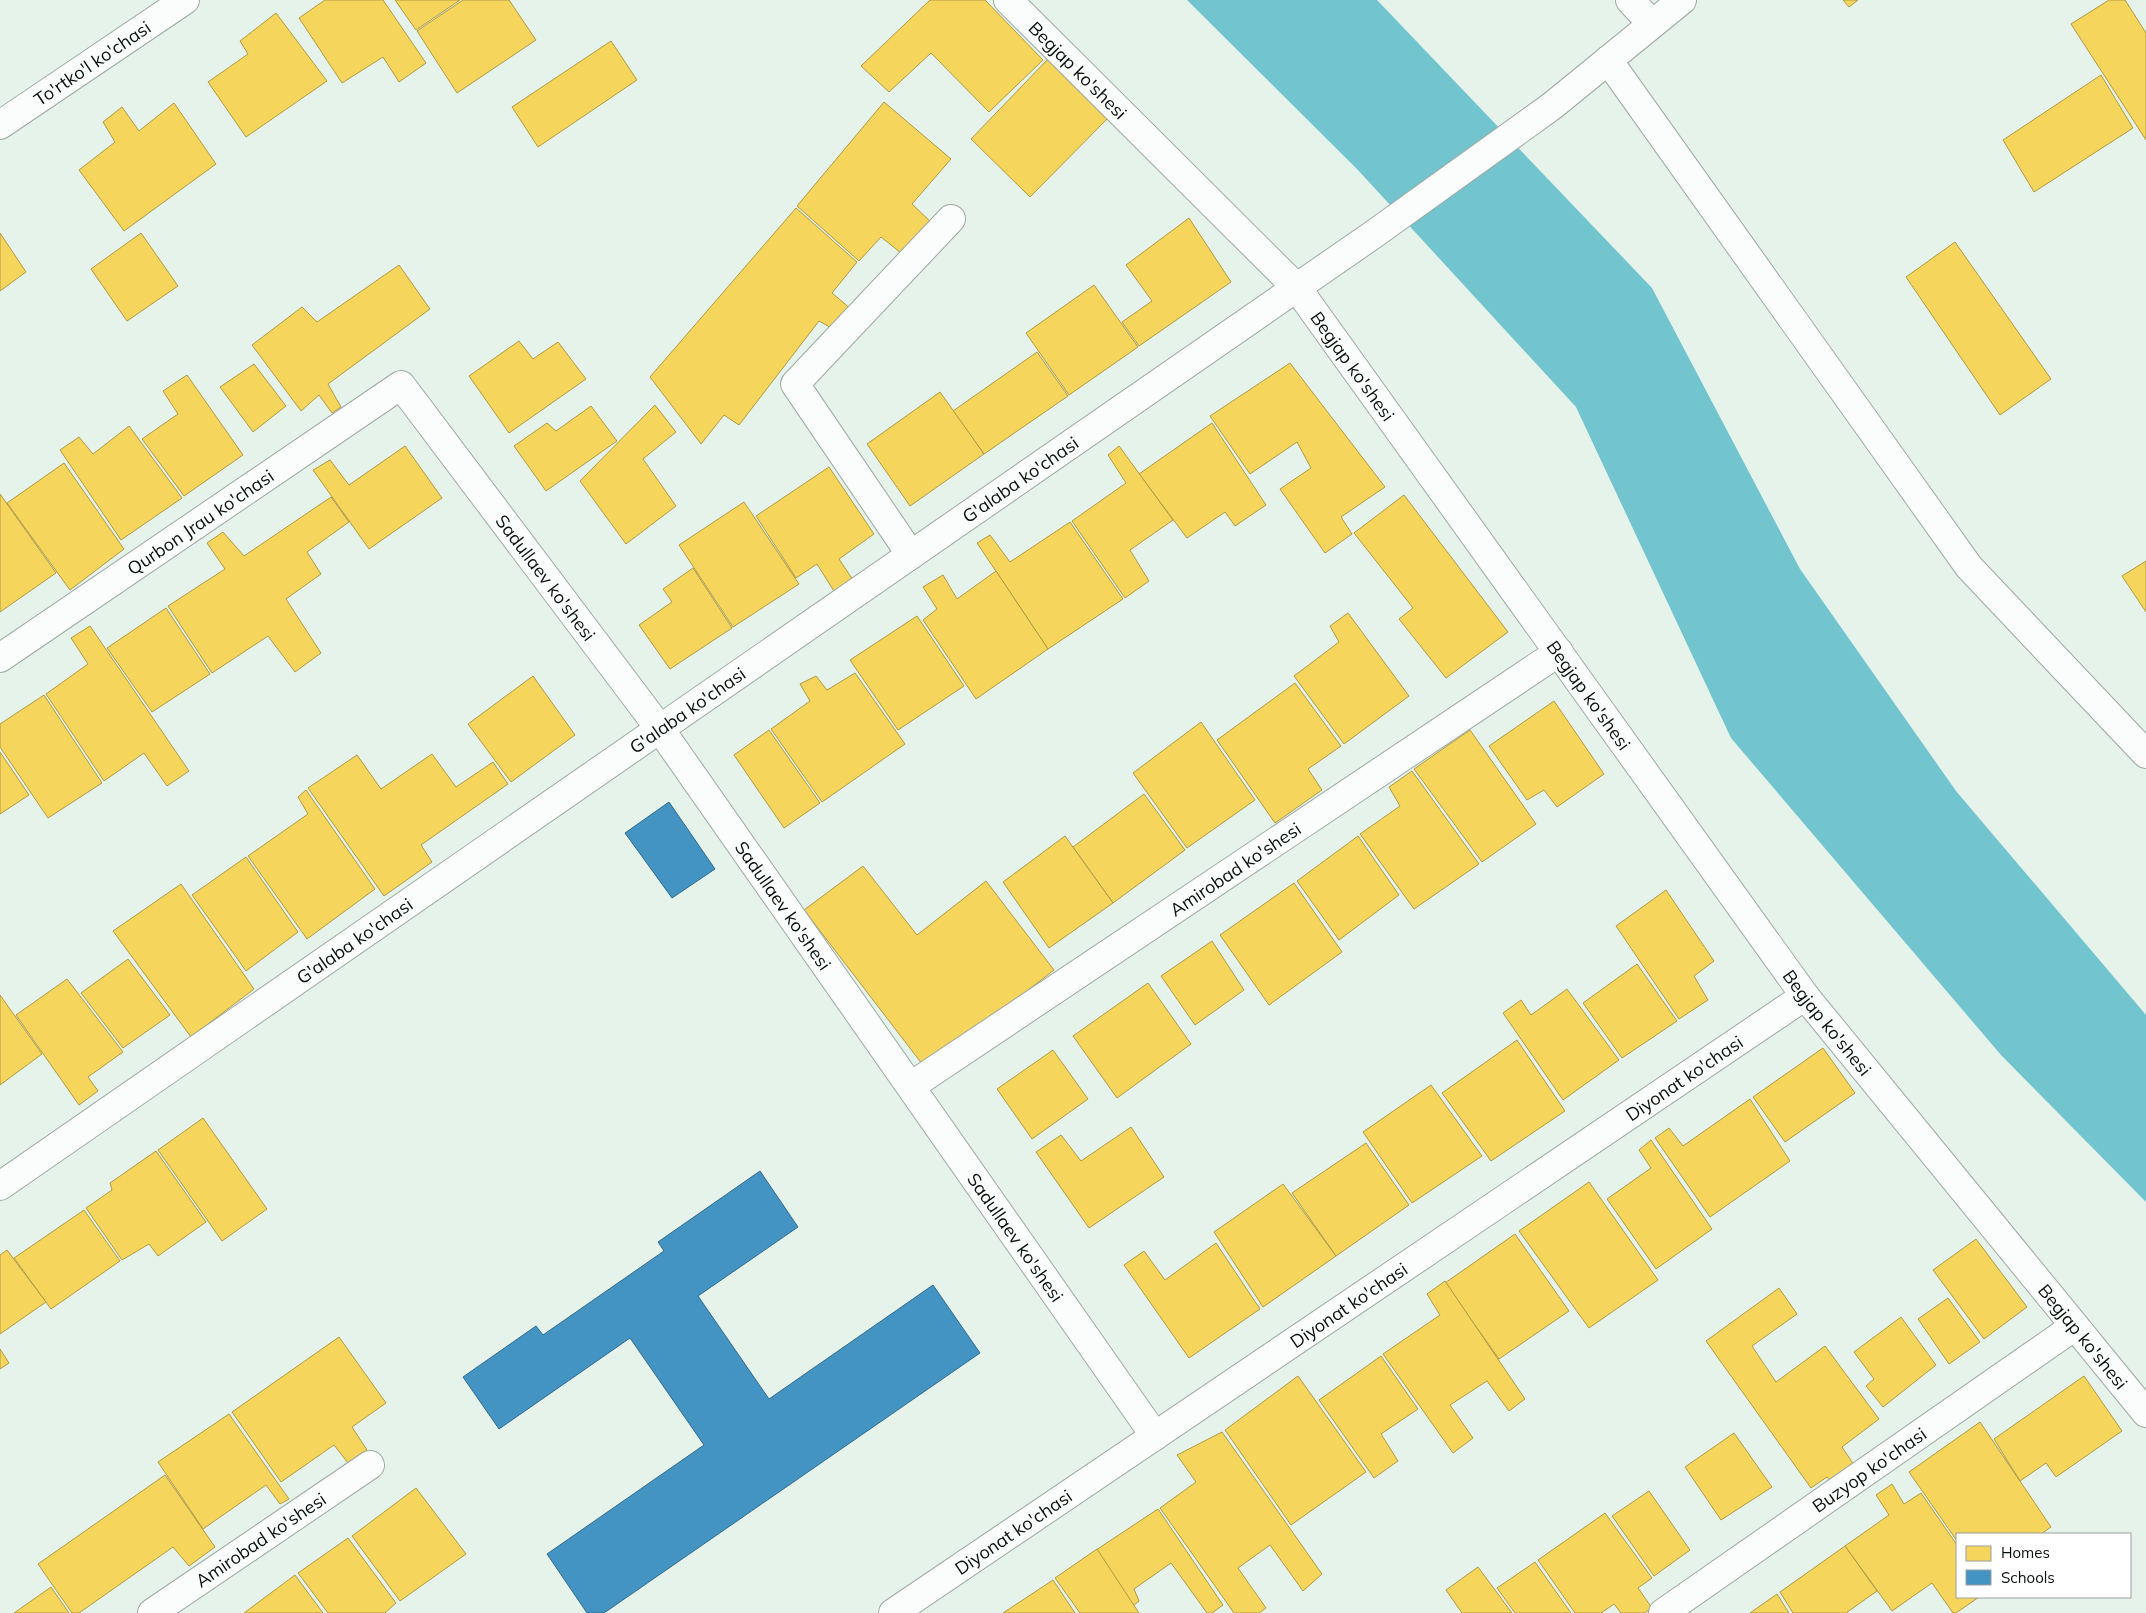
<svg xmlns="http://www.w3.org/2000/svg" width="2146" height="1613" font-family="Mulish,sans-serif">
  <rect width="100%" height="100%" fill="#e6f3ea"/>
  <path fill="#72c4cf" d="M 1187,0 L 1377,0 L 1652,288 L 1800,569 L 1956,791 L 2146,1015 L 2146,1202 L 2001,1055 L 1731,738 L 1576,407 L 1357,169 Z"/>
  <g fill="#f6d55c" stroke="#af9a43">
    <path d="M 325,0 L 383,0 L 426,63 L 399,82 L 383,57 L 342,83 L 299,18 Z"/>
    <path d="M 395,0 L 460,0 L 416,30 Z"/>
    <path d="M 463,0 L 509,0 L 536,40 L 457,93 L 417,31 Z"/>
    <path d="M 930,0 L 985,0 L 1043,60 L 989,112 L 931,53 L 889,92 L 861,66 Z"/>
    <path d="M 1843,0 L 1858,0 L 1849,7 Z"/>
    <path d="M 2109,0 L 2125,0 L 2146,33 L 2146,140 L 2071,24 Z"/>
    <path d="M 276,13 L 327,81 L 246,137 L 208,82 L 248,54 L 240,41 Z"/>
    <path d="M 611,41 L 637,80 L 538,147 L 512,107 Z"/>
    <path d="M 1049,58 L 1109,117 L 1030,197 L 971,139 Z"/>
    <path d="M 2101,75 L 2133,128 L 2034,192 L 2003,140 Z"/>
    <path d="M 884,102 L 951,159 L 912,204 L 934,225 L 906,257 L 881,237 L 859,261 L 797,206 Z"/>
    <path d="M 174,103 L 216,164 L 124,231 L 79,170 L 115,142 L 103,122 L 122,107 L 139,131 Z"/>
    <path d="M 796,208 L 857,262 L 832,293 L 857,314 L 840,333 L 819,321 L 739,425 L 724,415 L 701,444 L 650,377 Z"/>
    <path d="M 1189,218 L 1231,282 L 1139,346 L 1122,322 L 1152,301 L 1126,265 Z"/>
    <path d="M 0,233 L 26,272 L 0,291 Z"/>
    <path d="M 141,233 L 178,286 L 127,321 L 91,269 Z"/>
    <path d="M 1955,242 L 2051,379 L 2000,415 L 1906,277 Z"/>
    <path d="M 399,265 L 430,309 L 328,384 L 341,407 L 332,413 L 319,395 L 301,411 L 252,345 L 302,307 L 317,322 Z"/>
    <path d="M 1094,285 L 1138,347 L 1069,395 L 1026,333 Z"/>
    <path d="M 519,341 L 533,359 L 558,342 L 586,379 L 509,433 L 469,376 Z"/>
    <path d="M 1037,352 L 1068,396 L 984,454 L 953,411 Z"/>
    <path d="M 1290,363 L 1385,487 L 1341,517 L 1352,534 L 1325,553 L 1280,489 L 1311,468 L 1297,442 L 1250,474 L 1210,416 Z"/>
    <path d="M 254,364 L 286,406 L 253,432 L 220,387 Z"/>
    <path d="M 187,375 L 243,455 L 184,496 L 142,439 L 178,414 L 163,391 Z"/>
    <path d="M 940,392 L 984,454 L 910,506 L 867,444 Z"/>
    <path d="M 655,405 L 676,432 L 643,459 L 676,506 L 626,544 L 580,481 Z"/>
    <path d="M 591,406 L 617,441 L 546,491 L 514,446 L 547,423 L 556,431 Z"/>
    <path d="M 1212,423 L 1266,505 L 1235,526 L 1225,512 L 1187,538 L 1139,474 Z"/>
    <path d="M 129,426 L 182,498 L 121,540 L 60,450 L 79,437 L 93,454 Z"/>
    <path d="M 405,446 L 442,498 L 369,549 L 313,470 L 330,460 L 349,485 Z"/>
    <path d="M 1119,446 L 1173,520 L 1130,550 L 1149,581 L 1125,598 L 1072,521 L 1126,483 L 1108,455 Z"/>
    <path d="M 64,463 L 124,549 L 70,590 L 7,503 Z"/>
    <path d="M 829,467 L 874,534 L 839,559 L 855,583 L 837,596 L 817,564 L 796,578 L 756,516 Z"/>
    <path d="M 0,494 L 56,573 L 0,612 Z"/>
    <path d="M 1404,495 L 1508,632 L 1446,678 L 1399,619 L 1413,608 L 1354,533 Z"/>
    <path d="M 331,497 L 349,522 L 307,552 L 321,574 L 286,599 L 321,653 L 295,672 L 268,636 L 212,673 L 168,606 L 225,569 L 207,543 L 223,532 L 244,556 Z"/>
    <path d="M 744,502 L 799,584 L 733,627 L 679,545 Z"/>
    <path d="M 1070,522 L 1123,599 L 1048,649 L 977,543 L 990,535 L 1010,562 Z"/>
    <path d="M 2146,561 L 2146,612 L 2122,576 Z"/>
    <path d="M 693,568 L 732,628 L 670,669 L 639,625 L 672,602 L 663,589 Z"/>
    <path d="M 996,571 L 1048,649 L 976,699 L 923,620 L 937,609 L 923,587 L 943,575 L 957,599 Z"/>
    <path d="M 166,608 L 210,674 L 152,712 L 107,648 Z"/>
    <path d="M 1348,613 L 1409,696 L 1344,744 L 1294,676 L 1339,642 L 1330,626 Z"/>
    <path d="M 917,616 L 964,686 L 898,730 L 850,660 Z"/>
    <path d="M 90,626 L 189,771 L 167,786 L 144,753 L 104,781 L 46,694 L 88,664 L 71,638 Z"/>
    <path d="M 855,673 L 905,744 L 822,802 L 771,729 L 810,701 L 800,684 L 816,676 L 827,690 Z"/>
    <path d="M 533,676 L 575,735 L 511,782 L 468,724 Z"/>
    <path d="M 1295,683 L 1341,746 L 1308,769 L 1322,790 L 1275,823 L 1217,740 Z"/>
    <path d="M 44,695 L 102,783 L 48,818 L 0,747 L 0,724 Z"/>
    <path d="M 1554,701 L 1604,774 L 1557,807 L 1544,790 L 1527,800 L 1489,746 Z"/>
    <path d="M 1201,722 L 1255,800 L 1187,848 L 1133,773 Z"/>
    <path d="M 769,730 L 820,803 L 784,828 L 734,755 Z"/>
    <path d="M 1470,730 L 1536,824 L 1482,862 L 1414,769 Z"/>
    <path d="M 0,752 L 29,795 L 0,814 Z"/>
    <path d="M 432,754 L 456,787 L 493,762 L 508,784 L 421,845 L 432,862 L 384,896 L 308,788 L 357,755 L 381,789 Z"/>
    <path d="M 1412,771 L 1479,864 L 1414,909 L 1360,834 L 1400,806 L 1389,787 Z"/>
    <path d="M 306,790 L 375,889 L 307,939 L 248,856 L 308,814 L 298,797 Z"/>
    <path d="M 1144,794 L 1185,850 L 1113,903 L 1073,847 Z"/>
    <path d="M 1065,836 L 1113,903 L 1049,948 L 1003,882 Z"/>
    <path d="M 1358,836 L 1399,895 L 1339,940 L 1297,881 Z"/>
    <path d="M 246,857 L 298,932 L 246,971 L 192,895 Z"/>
    <path d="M 863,866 L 917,935 L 986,881 L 1054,970 L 926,1069 L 804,910 Z"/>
    <path d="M 1294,883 L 1342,952 L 1269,1005 L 1220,935 Z"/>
    <path d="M 181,884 L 254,989 L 191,1037 L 113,931 Z"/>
    <path d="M 1666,890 L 1714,961 L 1694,976 L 1708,1000 L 1679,1019 L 1616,926 Z"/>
    <path d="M 1212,941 L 1244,990 L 1195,1025 L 1161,976 Z"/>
    <path d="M 128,959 L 170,1015 L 123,1048 L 81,993 Z"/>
    <path d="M 1637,964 L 1677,1021 L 1622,1058 L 1583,1003 Z"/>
    <path d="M 67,979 L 123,1052 L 88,1077 L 98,1091 L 79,1105 L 16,1015 Z"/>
    <path d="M 1148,983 L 1191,1044 L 1117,1098 L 1073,1036 Z"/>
    <path d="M 1567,989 L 1619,1060 L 1563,1100 L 1503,1013 L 1521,1000 L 1531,1015 Z"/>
    <path d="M 0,995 L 42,1054 L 0,1085 Z"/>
    <path d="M 1517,1040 L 1565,1111 L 1491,1161 L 1442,1093 Z"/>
    <path d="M 1823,1048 L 1855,1093 L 1785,1142 L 1753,1097 Z"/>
    <path d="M 1053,1050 L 1088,1099 L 1032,1139 L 997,1089 Z"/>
    <path d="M 1431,1085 L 1482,1156 L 1412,1203 L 1363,1132 Z"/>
    <path d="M 1750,1099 L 1790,1161 L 1710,1217 L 1655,1138 L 1669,1128 L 1683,1146 Z"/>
    <path d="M 203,1118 L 267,1209 L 222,1241 L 158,1150 Z"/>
    <path d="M 1131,1127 L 1164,1177 L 1089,1228 L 1036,1152 L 1061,1135 L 1081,1161 Z"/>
    <path d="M 1651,1140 L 1712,1229 L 1656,1269 L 1607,1199 L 1651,1168 L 1639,1150 Z"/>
    <path d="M 1366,1143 L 1409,1205 L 1336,1256 L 1292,1193 Z"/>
    <path d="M 156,1151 L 206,1222 L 158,1256 L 149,1244 L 122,1260 L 86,1208 L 112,1190 L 110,1183 Z"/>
    <path d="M 1589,1182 L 1658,1280 L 1589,1328 L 1519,1231 Z"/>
    <path d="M 1283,1184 L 1336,1256 L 1263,1307 L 1214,1232 Z"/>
    <path d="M 84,1210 L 120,1261 L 51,1309 L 14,1258 Z"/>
    <path d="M 1515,1234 L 1569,1311 L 1499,1359 L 1445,1283 Z"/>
    <path d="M 1976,1239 L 2027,1307 L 1984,1339 L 1933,1270 Z"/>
    <path d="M 1216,1243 L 1260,1309 L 1189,1358 L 1124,1265 L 1144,1251 L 1165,1280 Z"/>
    <path d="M 7,1250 L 46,1302 L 0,1334 L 0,1255 Z"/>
    <path d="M 1445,1281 L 1525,1399 L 1509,1411 L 1487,1381 L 1450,1405 L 1473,1438 L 1453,1453 L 1383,1354 L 1440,1315 L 1427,1294 Z"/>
    <path d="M 1779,1288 L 1797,1314 L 1752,1346 L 1776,1382 L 1825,1346 L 1879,1419 L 1842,1447 L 1858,1471 L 1835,1487 L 1827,1477 L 1811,1488 L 1706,1341 Z"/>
    <path d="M 1948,1298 L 1980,1342 L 1949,1364 L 1918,1319 Z"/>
    <path d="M 1901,1317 L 1936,1365 L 1883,1407 L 1866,1386 L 1874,1379 L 1854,1352 Z"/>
    <path d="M 339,1337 L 386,1403 L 352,1427 L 367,1450 L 348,1463 L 334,1445 L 281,1482 L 232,1412 Z"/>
    <path d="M 0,1349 L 9,1363 L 0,1369 Z"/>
    <path d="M 1381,1356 L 1418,1409 L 1381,1434 L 1398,1461 L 1374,1478 L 1319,1400 Z"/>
    <path d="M 1298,1376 L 1366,1472 L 1291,1525 L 1225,1430 Z"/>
    <path d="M 2084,1376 L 2122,1431 L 2056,1477 L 2046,1463 L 2020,1481 L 1994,1439 Z"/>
    <path d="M 229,1414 L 289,1499 L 280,1504 L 266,1485 L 203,1529 L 158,1462 Z"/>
    <path d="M 1980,1422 L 2051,1527 L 2041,1534 L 1957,1534 L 1957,1541 L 1909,1472 Z"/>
    <path d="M 1222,1432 L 1322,1574 L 1303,1591 L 1270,1545 L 1238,1568 L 1266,1608 L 1259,1613 L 1234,1613 L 1160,1508 L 1196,1482 L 1177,1455 Z"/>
    <path d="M 1734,1433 L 1772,1487 L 1721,1520 L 1685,1467 Z"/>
    <path d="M 165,1475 L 215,1547 L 189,1566 L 173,1547 L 79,1613 L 72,1613 L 38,1564 Z"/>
    <path d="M 1892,1484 L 1904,1504 L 1921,1493 L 1957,1545 L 1957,1597 L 1979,1597 L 1956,1613 L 1953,1613 L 1932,1583 L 1892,1611 L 1845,1546 L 1889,1515 L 1876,1495 Z"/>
    <path d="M 416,1488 L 466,1554 L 400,1601 L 352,1536 Z"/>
    <path d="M 1649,1491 L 1690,1550 L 1654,1576 L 1612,1516 Z"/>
    <path d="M 1158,1509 L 1223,1605 L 1212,1613 L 1207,1613 L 1171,1563 L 1134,1589 L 1139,1601 L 1133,1606 L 1096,1550 Z"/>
    <path d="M 1605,1513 L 1652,1578 L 1638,1588 L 1652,1608 L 1644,1613 L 1621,1613 L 1614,1604 L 1601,1613 L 1575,1613 L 1538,1560 Z"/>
    <path d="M 348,1538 L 396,1603 L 385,1613 L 328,1613 L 298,1573 Z"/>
    <path d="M 1845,1546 L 1877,1591 L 1846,1613 L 1793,1613 L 1780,1592 Z"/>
    <path d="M 1097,1549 L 1139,1613 L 1080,1613 L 1055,1578 Z"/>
    <path d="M 1535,1562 L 1571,1613 L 1515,1613 L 1497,1588 Z"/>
    <path d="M 1478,1567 L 1512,1613 L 1462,1613 L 1446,1590 Z"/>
    <path d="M 295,1575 L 323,1613 L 244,1613 Z"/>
    <path d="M 1053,1580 L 1075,1613 L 1003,1613 Z"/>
    <path d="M 51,1587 L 69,1613 L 14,1613 Z"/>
    <path d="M 1777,1594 L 1789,1613 L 1750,1613 Z"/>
  </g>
  <g fill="#4393c3" stroke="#316c8c">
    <path d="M 669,802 L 715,869 L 672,898 L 625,833 Z"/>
    <path d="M 760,1171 L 798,1227 L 698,1296 L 769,1399 L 933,1285 L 980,1353 L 604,1613 L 587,1613 L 547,1554 L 704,1445 L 630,1338 L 499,1429 L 463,1377 L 536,1326 L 543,1335 L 664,1251 L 658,1242 Z"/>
  </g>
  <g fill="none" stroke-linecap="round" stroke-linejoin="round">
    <g stroke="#9ea9a1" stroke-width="30">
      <g id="minor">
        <path id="s1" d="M 1008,0 L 1297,288 L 1805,996 L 2146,1413"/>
        <path d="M 1630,0 L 1652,24"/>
        <path d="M 1608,60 L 1969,567 L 2146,754"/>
        <path id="s2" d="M 0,125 L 185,0"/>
        <path d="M 911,555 L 795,384 L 951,219"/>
        <path id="s3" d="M 0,658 L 401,385 L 660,729 L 1155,1436"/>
        <path id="s4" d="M 911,1086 L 1559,652"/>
        <path id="s5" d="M 0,1186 L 1374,234 L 1552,106 L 1682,0"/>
        <path id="s6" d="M 152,1613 L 370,1465"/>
        <path id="s7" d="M 893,1613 L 1805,996"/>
        <path id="s8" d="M 1663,1613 L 2075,1326"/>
      </g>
    </g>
    <use href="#minor" stroke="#fbfdfc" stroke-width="28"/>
  </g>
  <g text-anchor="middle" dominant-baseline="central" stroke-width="5" stroke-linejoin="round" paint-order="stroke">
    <g font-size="18" fill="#08100a" stroke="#fff">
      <text stroke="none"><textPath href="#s2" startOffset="111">To'rtko'l ko'chasi</textPath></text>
      <text stroke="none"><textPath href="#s1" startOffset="99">Begjap ko'shesi</textPath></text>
      <text stroke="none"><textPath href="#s1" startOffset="504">Begjap ko'shesi</textPath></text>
      <text stroke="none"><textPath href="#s5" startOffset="1241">G'alaba ko'chasi</textPath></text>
      <text stroke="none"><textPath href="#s3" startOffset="242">Qurbon Jrau ko'chasi</textPath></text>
      <text stroke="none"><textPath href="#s3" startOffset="726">Sadullaev ko'shesi</textPath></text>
      <text stroke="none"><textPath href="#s1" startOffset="909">Begjap ko'shesi</textPath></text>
      <text stroke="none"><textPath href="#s5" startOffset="836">G'alaba ko'chasi</textPath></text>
      <text stroke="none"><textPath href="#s4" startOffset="390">Amirobad ko'shesi</textPath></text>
      <text stroke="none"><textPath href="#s3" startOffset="1131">Sadullaev ko'shesi</textPath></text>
      <text stroke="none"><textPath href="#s5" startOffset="431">G'alaba ko'chasi</textPath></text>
      <text stroke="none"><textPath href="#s1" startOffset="1314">Begjap ko'shesi</textPath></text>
      <text stroke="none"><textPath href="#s7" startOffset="955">Diyonat ko'chasi</textPath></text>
      <text stroke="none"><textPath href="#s3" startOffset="1536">Sadullaev ko'shesi</textPath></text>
      <text stroke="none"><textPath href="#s7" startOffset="550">Diyonat ko'chasi</textPath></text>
      <text stroke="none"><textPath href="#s1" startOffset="1719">Begjap ko'shesi</textPath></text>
      <text stroke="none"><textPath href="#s8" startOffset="251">Buzyop ko'chasi</textPath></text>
      <text stroke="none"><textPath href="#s7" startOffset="145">Diyonat ko'chasi</textPath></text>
      <text stroke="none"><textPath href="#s6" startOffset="131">Amirobad ko'shesi</textPath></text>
    </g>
  </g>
  <rect x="1956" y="1533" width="175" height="65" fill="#ffffff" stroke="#9c9f9d"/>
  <rect x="1966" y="1546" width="25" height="15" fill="#f6d55c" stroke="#9c9f9d"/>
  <text x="2001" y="1558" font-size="15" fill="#08100a">Homes</text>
  <rect x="1966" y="1570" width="25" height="15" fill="#4393c3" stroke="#9c9f9d"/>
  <text x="2001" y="1583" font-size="15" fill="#08100a">Schools</text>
</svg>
